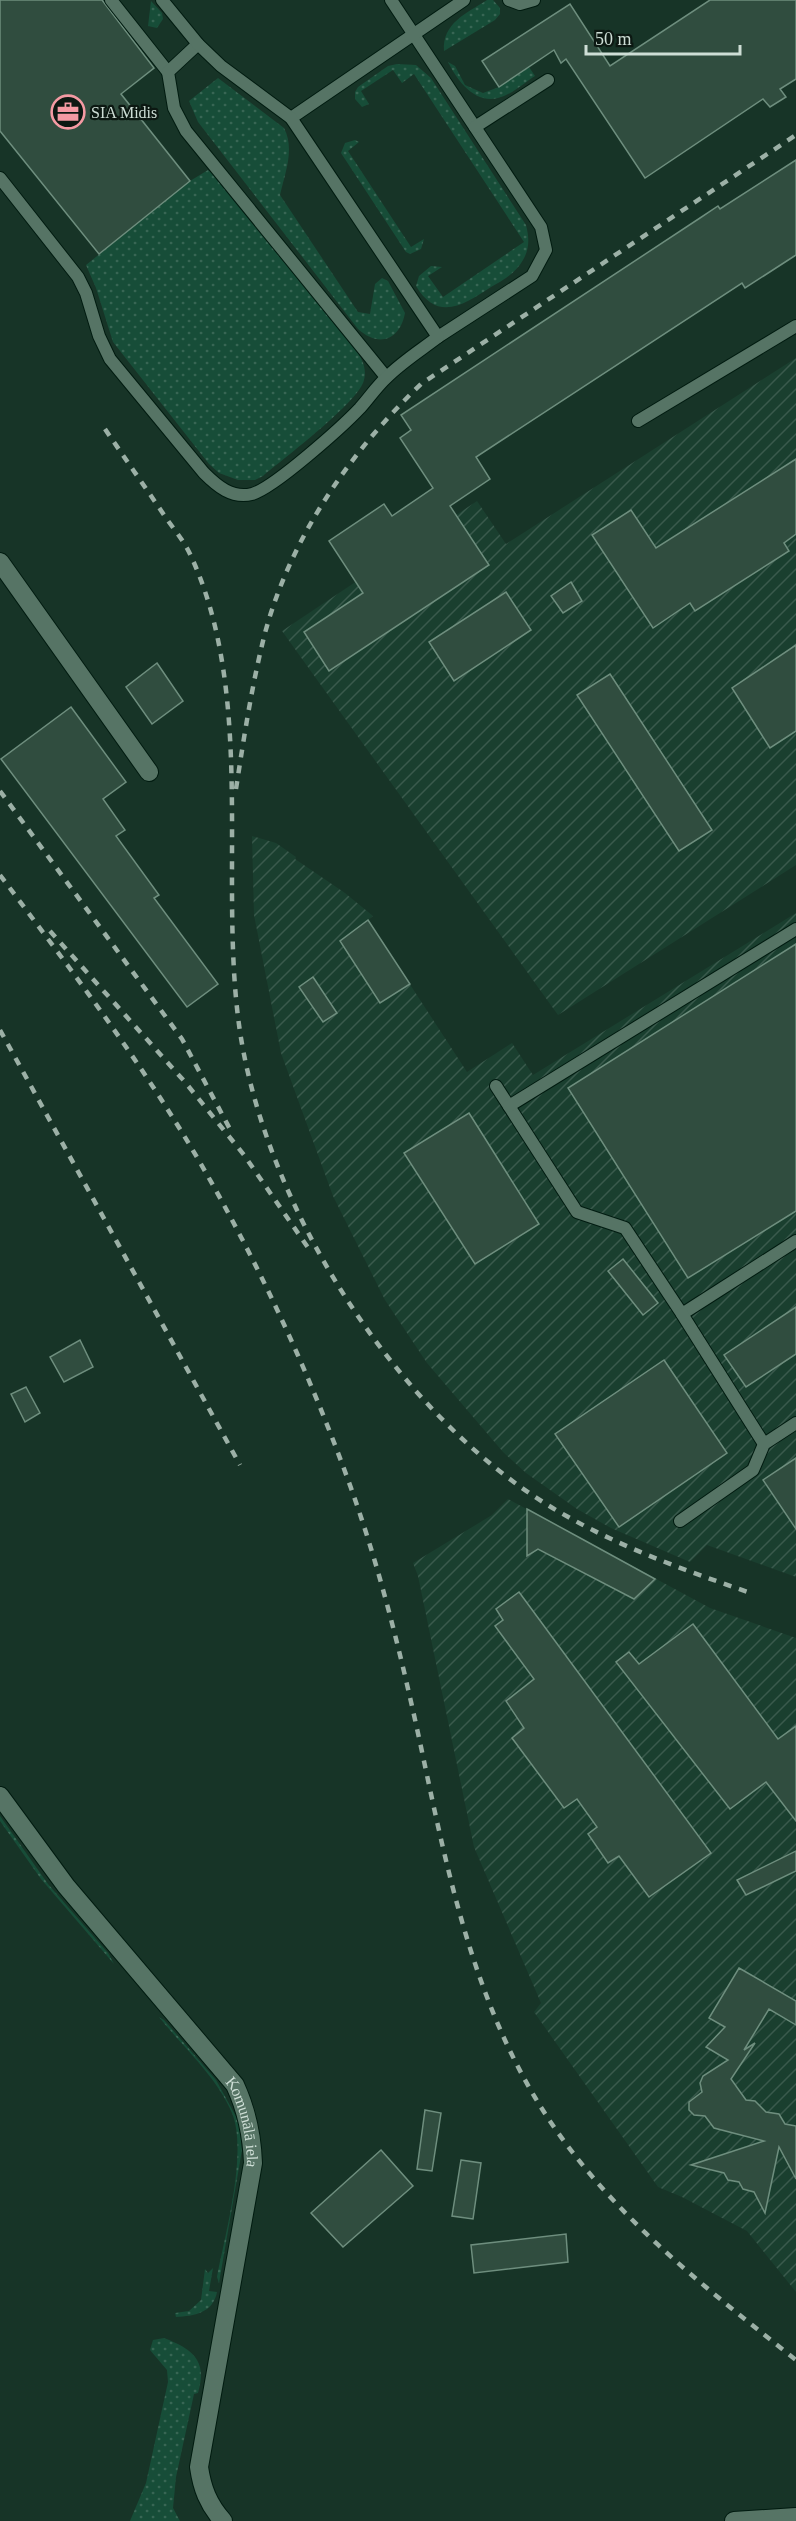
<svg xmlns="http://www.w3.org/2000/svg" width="796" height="2521" font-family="Georgia,serif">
  <defs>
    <pattern id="industrial-furrows" width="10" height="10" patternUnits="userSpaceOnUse" patternTransform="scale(1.5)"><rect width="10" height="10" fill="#1a3f2f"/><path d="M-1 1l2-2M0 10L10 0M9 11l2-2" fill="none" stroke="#3a5a4c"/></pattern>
    <pattern id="grass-dots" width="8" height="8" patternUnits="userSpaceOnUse" patternTransform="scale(1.5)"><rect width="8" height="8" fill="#174d38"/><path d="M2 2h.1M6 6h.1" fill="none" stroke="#386654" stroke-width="1.8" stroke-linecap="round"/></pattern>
  </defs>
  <rect width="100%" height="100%" fill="#173427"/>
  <g fill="url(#industrial-furrows)">
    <path d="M 796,358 L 796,865 L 558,1015 L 282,631 L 477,501 L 506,544 Z"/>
    <path d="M 252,836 L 276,843 L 296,857 L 295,859 L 345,893 L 373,916 L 368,920 L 467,1072 L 512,1043 L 533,1075 L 796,913 L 796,1577 L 707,1545 L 690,1562 L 611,1528 L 577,1509 L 526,1473 L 503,1452 L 427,1363 L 385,1300 L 333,1196 L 281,1053 L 254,915 Z"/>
    <path d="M 508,1499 L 710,1608 L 796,1638 L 796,2292 L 747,2231 L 682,2197 L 658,2187 L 534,2012 L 541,2003 L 474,1847 L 418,1576 L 413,1563 L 492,1515 Z"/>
  </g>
  <g fill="url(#grass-dots)">
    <path d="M 487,0 L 493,0 L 500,8 L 500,14 L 495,20 L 444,51 C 442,23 467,13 487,0 Z"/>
    <path d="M 151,1 L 162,13 L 163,19 L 157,28 L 148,26 Z"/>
    <path d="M 448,62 L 455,66 L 465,85 L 483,93 L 499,87 L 529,67 L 535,76 C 524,83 511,95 498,98 C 474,104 457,80 448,62 Z"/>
    <path d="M 397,64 L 416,65 L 431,78 L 526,225 C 529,237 530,248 523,260 C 516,273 503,280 491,287 C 465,304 438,323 416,286 L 419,276 L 431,266 L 442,267 L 428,276 L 443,297 L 524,242 L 414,74 L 402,83 L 393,70 L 361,91 L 369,104 L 362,107 L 355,99 L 355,92 L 358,87 L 388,66 Z"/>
    <path d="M 218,78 L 284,128 C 295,149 285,173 280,195 L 358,312 L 370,314 L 375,284 L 382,278 L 388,281 L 405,313 C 400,340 379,348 358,329 L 198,122 L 189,101 Z"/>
    <path d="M 355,140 L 359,142 L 348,151 L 411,247 L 424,239 L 421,249 L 410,254 L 406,252 L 341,153 L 345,143 Z"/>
    <path d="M 208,170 L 219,179 L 356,350 C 362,359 367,368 364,380 C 360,401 283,459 263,476 L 255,480 L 238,480 L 219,473 L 209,464 L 113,342 L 96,288 L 86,265 L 190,181 Z"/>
    <path d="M 0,1816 L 48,1884 L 108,1953 L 114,1964 L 41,1879 L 0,1821 Z"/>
    <path d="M 159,2017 L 164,2020 L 216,2080 L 239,2122 L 242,2150 L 219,2283 L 217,2277 C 225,2235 248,2152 232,2113 C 217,2077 183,2047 159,2017 Z"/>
    <path d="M 213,2268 L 209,2291 L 217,2292 C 213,2313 194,2316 176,2317 L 175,2313 L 189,2311 L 201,2300 L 205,2269 L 208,2273 Z"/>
    <path d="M 164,2338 C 192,2349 208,2360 198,2393 L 194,2394 L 176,2477 L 173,2508 L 180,2521 L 130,2521 L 146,2483 L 168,2382 L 167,2370 L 150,2350 L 153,2340 Z"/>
  </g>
  <g fill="#304d3f" stroke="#6e8e7e" stroke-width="1.5">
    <path d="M 0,0 L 102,0 L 154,68 L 121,94 L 190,181 L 99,254 L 0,131 Z"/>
    <path d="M 710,0 L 796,0 L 796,79 L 780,89 L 786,97 L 770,107 L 763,99 L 645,178 L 566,59 L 561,63 L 554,50 L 499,87 L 482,61 L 570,4 L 610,66 Z"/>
    <path d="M 796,160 L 796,255 L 745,288 L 742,283 L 476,457 L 490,479 L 450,506 L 489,565 L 329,671 L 304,632 L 363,593 L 329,541 L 384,504 L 392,516 L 433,488 L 400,438 L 411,430 L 401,415 L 700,218 L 718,206 L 720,209 Z"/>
    <path d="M 796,459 L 796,534 L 784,543 L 789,551 L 695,611 L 690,603 L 653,628 L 592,535 L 631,510 L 656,548 Z"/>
    <path d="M 571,582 L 582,601 L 563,613 L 551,596 Z"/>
    <path d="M 506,592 L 531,630 L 454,681 L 429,642 Z"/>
    <path d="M 796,645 L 796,731 L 770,748 L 732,688 Z"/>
    <path d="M 157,663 L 183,701 L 152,724 L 126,687 Z"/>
    <path d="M 610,674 L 712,830 L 679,851 L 577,695 Z"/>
    <path d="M 71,707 L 126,782 L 103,799 L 125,830 L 116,836 L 159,895 L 154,898 L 218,984 L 187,1007 L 1,759 Z"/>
    <path d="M 368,920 L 410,984 L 380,1003 L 340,941 Z"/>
    <path d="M 796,944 L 796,1211 L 688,1278 L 568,1088 Z"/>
    <path d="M 313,977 L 337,1013 L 323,1022 L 299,987 Z"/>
    <path d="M 469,1113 L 539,1224 L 475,1264 L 404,1153 Z"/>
    <path d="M 623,1259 L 658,1303 L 643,1315 L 608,1271 Z"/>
    <path d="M 796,1307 L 796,1354 L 746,1387 L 724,1355 Z"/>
    <path d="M 80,1340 L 93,1367 L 64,1382 L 50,1357 Z"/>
    <path d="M 664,1360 L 727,1453 L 619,1527 L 555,1434 Z"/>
    <path d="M 26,1387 L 40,1413 L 25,1422 L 11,1394 Z"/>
    <path d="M 796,1458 L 796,1529 L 763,1480 Z"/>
    <path d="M 527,1509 L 582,1539 L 655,1579 L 634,1599 L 538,1549 L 527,1556 Z"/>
    <path d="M 519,1592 L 711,1853 L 649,1897 L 619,1856 L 608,1863 L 588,1834 L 597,1827 L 577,1799 L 564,1808 L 512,1738 L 524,1728 L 506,1701 L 534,1679 L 495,1626 L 503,1620 L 496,1609 Z"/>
    <path d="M 693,1624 L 778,1739 L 796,1726 L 796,1821 L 766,1782 L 730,1809 L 616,1662 L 629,1652 L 639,1664 Z"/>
    <path d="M 796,1851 L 796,1871 L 746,1895 L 737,1880 Z"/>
    <path d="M 739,1968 L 796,2001 L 796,2025 L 769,2009 L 744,2050 L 755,2043 L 731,2079 L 746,2100 L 755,2101 L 766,2112 L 779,2114 L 785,2124 L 796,2126 L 796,2179 L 779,2147 L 765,2213 L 754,2192 L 743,2189 L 739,2182 L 728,2180 L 724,2173 L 691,2165 L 764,2141 L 714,2128 L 705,2116 L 694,2115 L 689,2110 L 689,2102 L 702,2092 L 700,2083 L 703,2076 L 728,2060 L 706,2047 L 725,2027 L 709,2018 Z"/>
    <path d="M 425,2110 L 441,2113 L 432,2171 L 417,2169 Z"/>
    <path d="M 381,2150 L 413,2186 L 343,2247 L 311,2213 Z"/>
    <path d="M 461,2160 L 481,2163 L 473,2219 L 452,2216 Z"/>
    <path d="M 566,2234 L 568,2262 L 474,2273 L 471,2245 Z"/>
  </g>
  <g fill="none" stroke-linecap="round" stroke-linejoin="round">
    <g stroke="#001b10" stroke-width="14">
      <g id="lane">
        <path d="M 111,0 L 168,72"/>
        <path d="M 391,0 L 541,227 L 546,250 L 532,276 L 438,337"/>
        <path d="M 509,0 L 520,4 L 534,0"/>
        <path d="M 198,44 L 168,72 L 174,108 L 186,131 L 386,377"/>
        <path d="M 291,118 L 464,0"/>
        <path d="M 475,127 L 548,80"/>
        <path d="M 0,178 L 78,277 L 86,293 L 99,336 L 110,359 L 204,473 C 217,486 232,499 252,494 C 274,488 343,426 360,408 C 369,398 377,386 387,377 C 402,362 421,350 438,337 L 291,118 L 221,66 L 198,44 L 162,0"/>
        <path d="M 638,421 L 796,326"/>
        <path d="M 496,1086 L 577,1212 L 625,1228 L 682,1314 L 796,1241"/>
        <path d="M 509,1106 L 796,929"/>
        <path d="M 682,1314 L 764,1444"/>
        <path d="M 680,1521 L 753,1470 L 764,1444 L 796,1423"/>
      </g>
    </g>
    <g stroke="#001b10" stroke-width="20">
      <g id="street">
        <path d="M 0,562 L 149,772"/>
        <path id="s1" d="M 0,1796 L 66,1886 L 235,2085 C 247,2111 252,2134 253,2163 L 199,2467 C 202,2488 208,2504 223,2521"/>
        <path d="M 734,2521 L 796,2517"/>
      </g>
    </g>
    <use href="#lane" stroke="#567465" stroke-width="12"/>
    <use href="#street" stroke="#567465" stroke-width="18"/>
    <g stroke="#9cb0a6" stroke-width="4.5" stroke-dasharray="8 8" stroke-linecap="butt">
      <path d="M 105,429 C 124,457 143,484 162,512 C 171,526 183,539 190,554 C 255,692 220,869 238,1017 C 260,1200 396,1416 556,1510 C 617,1546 681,1569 748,1592"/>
      <path d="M 236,789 C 244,737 252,684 265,633 C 291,537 350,452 421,384 L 796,135"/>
      <path d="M 0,791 L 182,1039 L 231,1131"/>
      <path d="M 0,875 C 69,967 140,1060 198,1159 C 259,1264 310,1374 351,1488 C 381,1572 402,1659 421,1747 C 449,1879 476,2014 554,2127 C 619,2221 708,2290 796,2360"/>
      <path d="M 50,931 L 185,1082 L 244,1155 L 311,1252"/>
      <path d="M 0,1030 L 240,1465"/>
    </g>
  </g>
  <defs>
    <g id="office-ring" transform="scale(1.725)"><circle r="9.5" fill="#0c1812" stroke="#f49aa3" stroke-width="1.5"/><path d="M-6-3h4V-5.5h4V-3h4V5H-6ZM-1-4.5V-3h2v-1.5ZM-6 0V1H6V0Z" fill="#f49aa3"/></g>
  </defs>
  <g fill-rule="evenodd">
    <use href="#office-ring" x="68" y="112"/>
  </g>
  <g text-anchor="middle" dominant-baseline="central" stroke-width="4.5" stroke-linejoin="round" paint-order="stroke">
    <g font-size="16" fill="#ceded6" stroke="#0c1812" text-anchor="start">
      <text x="91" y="112">SIA Midis</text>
    </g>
    <g font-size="16" fill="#ceded6" stroke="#0c1812">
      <text stroke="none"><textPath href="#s1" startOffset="411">Komunālā iela</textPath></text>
    </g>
  </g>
  <path d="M586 45v9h154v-9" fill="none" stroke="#ceded6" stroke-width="3"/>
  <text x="595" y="45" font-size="18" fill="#ceded6" stroke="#0c1812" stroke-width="4.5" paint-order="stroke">50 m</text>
</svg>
